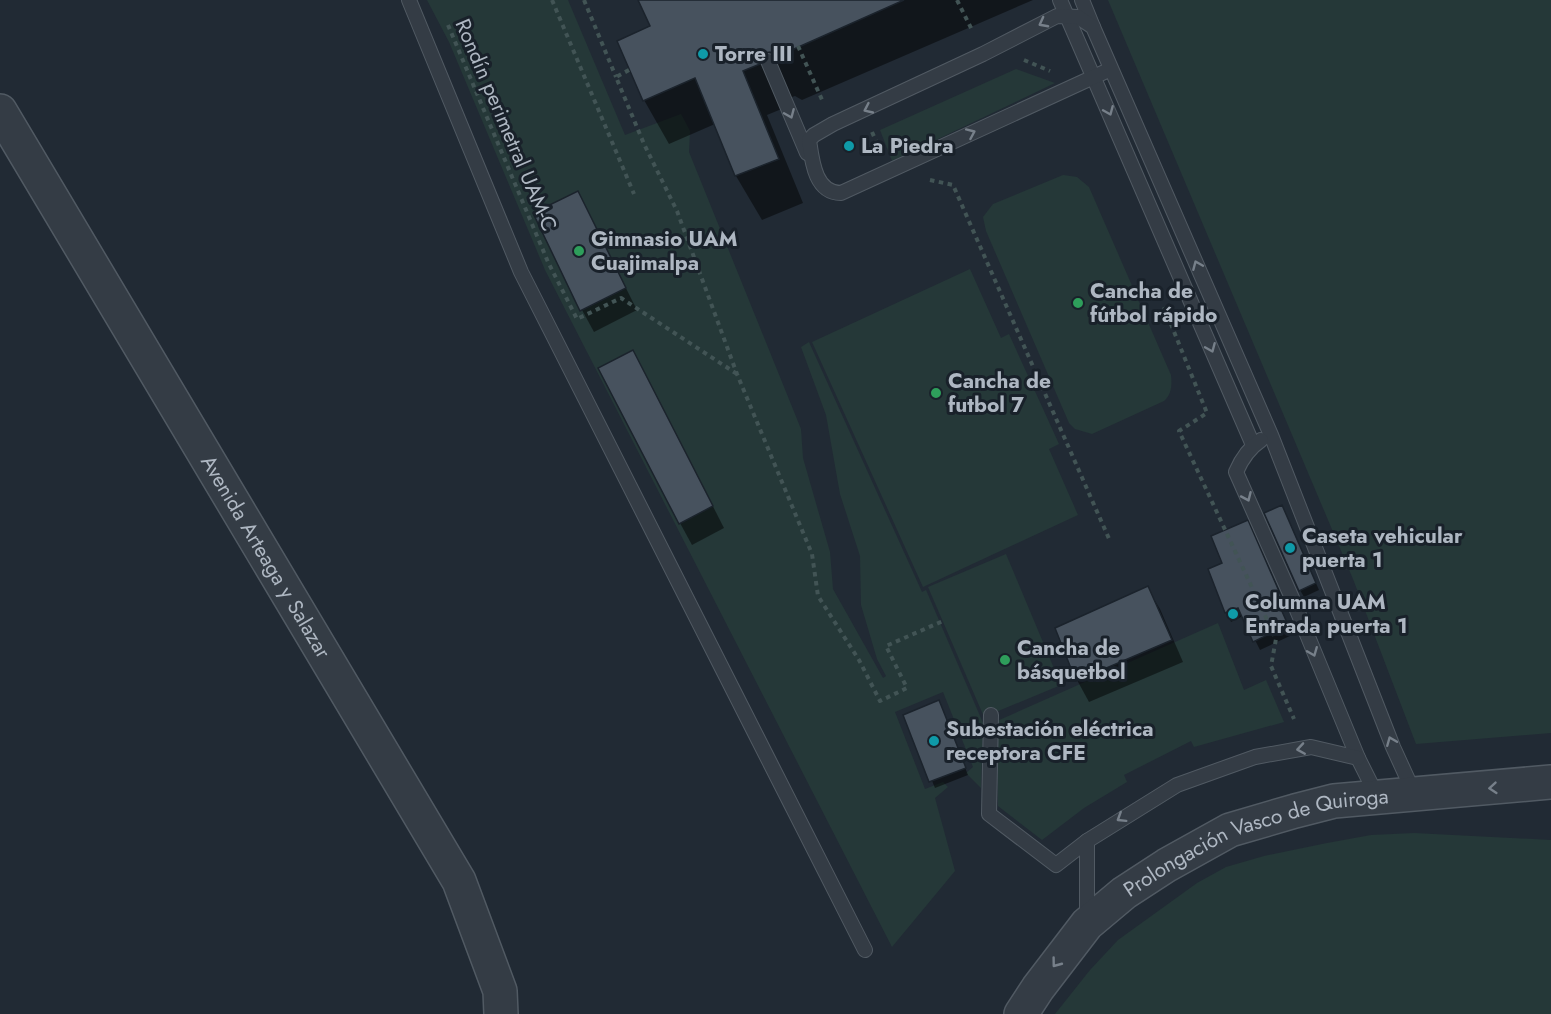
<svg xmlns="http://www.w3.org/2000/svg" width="1551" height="1014" font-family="Jost,sans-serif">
  <rect width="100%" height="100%" fill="#212a34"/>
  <g fill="#253838">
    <path d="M 427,0 L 568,0 L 625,135 L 681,114 L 690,131 L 689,152 L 801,429 L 803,458 L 830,552 L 833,589 L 883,678 L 886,676 L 877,659 L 861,605 L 860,556 L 840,494 L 826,415 L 801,347 L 809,342 L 922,592 L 926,590 L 983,723 L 981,788 L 966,773 L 973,767 L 943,692 L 895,712 L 925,789 L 943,782 L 948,787 L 935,798 L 955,871 L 892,947 L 545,270 L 449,42 Z"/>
    <path d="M 1108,0 L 1551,0 L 1551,733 L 1416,744 L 1353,579 Z"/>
    <path d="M 1016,69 L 1055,83 L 892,161 L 880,130 Z"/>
    <path d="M 1063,175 L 1077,177 L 1089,187 L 1171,375 C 1172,385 1172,394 1164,401 L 1092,434 L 1075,429 L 1069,423 L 986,231 L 983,217 L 993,204 Z"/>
    <path d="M 970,269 L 1001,338 L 1009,334 L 1059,444 L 1049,449 L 1078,515 L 923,587 L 812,342 Z"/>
    <path d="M 1006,554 L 1061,685 L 984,717 L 928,587 Z"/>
    <path d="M 1218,623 L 1244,690 L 1266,680 L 1284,722 L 1194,747 L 1191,741 L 1124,775 L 1127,782 L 1084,808 L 1042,840 L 998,806 L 997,721 Z"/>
    <path d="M 1414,833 L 1551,840 L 1551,1014 L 1055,1014 L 1090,970 L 1118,940 L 1197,883 L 1226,867 L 1264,856 L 1327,843 L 1371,835 Z"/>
  </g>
  <g fill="#0007">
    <path d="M 640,0 L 1033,0 L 802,100 L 795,96 L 786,99 L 784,108 L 767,115 L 803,203 L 762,220 L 736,176 L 715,124 L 669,144 L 644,100 L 652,27 Z"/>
    <path d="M 578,193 L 637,310 L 594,332 L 582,310 Z"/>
    <path d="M 645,373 L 724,528 L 692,545 L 680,523 Z"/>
    <path d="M 1286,514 L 1319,590 L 1304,597 L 1300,590 Z"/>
    <path d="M 1252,531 L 1286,607 L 1281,610 L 1292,635 L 1260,650 L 1243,616 L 1231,622 L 1210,570 L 1224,563 Z"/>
    <path d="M 1147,588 L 1160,609 L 1183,662 L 1089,702 L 1077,680 Z"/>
    <path d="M 939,702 L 968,775 L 935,788 L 905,716 Z"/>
  </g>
  <g fill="#47525e" stroke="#1b232c" stroke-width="1.5">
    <path d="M 638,0 L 904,0 L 776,57 L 770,52 L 764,53 L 759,59 L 760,64 L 743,71 L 779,159 L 735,176 L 695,78 L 643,101 L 617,41 L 650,26 Z"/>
    <path d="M 578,191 L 626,288 L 580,311 L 533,213 Z"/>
    <path d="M 633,350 L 713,506 L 679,524 L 598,368 Z"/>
    <path d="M 1282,505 L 1316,583 L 1299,591 L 1264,513 Z"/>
    <path d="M 1248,520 L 1282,598 L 1277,600 L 1288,625 L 1253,642 L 1238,608 L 1225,613 L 1208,569 L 1222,563 L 1211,536 Z"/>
    <path d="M 1148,586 L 1172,640 L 1076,681 L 1055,628 Z"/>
    <path d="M 939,700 L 966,768 L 929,782 L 903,715 Z"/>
  </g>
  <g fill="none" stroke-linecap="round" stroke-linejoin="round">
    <g stroke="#515a63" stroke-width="16">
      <g id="service">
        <path d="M 409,0 L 521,272 L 865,950"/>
        <path d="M 1060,0 L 1253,445"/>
        <path d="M 1082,0 L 1093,27"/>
        <path d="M 768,61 L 807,153"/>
        <path d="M 1111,69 L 841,193 C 815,193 812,161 809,140 L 814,135 L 833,124 L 983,54 L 1057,16 L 1078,17 L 1093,27 L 1271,435 L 1393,747 L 1414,793"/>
        <path d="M 1261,440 C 1249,448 1242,458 1236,472 L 1292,598 L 1358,758 L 1377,796"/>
        <path d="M 991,715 L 989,814 L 1056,865 L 1087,841"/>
        <path d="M 1087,919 L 1087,841 L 1177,785 L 1255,757 L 1311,747 L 1358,758"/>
      </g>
    </g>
    <g stroke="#515a63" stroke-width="36">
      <g id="tertiary">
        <path id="s1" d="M 0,111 L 459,881 L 500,991 L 501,1014"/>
        <path id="s2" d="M 1021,1014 L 1038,988 L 1087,924 L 1124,893 L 1167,865 L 1230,830 L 1295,811 L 1334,801 L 1551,782"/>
      </g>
    </g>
    <g stroke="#425455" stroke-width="4" stroke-dasharray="4.5 4.5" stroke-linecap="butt">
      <path d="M 552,0 L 634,194"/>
      <path d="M 584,0 L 616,77"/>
      <path d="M 957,0 L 973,32"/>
      <path d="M 448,25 L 548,262 L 577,319 L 621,298 L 737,374"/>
      <path d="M 798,46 L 823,102"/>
      <path d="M 1024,60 L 1050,71"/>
      <path d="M 629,70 L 616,77 L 644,144 L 677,211 L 737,374 L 812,554 L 818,596 L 859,660 L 880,701 L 907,688 L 886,646 L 943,621"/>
      <path d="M 872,132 L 880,150"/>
      <path d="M 930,180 L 953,185 L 1110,541"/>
      <path d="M 1164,307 L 1207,413 L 1179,431 L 1276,639 L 1271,666 L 1294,719"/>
    </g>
    <use href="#service" stroke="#343c45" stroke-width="14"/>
    <use href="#tertiary" stroke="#343c45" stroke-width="33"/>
  </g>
  <defs><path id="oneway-chevron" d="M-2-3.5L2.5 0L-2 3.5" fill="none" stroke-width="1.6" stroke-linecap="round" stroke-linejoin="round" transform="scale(1.5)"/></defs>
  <g stroke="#77808a">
    <use href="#oneway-chevron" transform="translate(1043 23) rotate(152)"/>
    <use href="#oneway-chevron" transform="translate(868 109) rotate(155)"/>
    <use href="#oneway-chevron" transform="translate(1109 111) rotate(67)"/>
    <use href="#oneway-chevron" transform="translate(790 114) rotate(67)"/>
    <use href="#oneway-chevron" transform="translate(971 133) rotate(-24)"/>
    <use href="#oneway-chevron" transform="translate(1197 265) rotate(-113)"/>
    <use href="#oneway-chevron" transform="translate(1211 348) rotate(67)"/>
    <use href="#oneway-chevron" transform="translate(1247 497) rotate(66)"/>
    <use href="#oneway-chevron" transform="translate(1313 652) rotate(68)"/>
    <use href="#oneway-chevron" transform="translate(1391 741) rotate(-112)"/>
    <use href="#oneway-chevron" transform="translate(1301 749) rotate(171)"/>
    <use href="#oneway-chevron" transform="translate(1493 788) rotate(175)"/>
    <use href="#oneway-chevron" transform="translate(1121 818) rotate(148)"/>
    <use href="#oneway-chevron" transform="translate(1056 963) rotate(127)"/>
  </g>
  <g fill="#0f9aa8" stroke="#19212a" stroke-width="2">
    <circle cx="703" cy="54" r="6"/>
    <circle cx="849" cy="146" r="6"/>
    <circle cx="1290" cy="548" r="6"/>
    <circle cx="1233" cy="614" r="6"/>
    <circle cx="934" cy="741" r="6"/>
  </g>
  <g fill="#2e9e5b" stroke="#19212a" stroke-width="2">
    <circle cx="579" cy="251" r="6"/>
    <circle cx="1078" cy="303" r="6"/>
    <circle cx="936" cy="393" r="6"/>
    <circle cx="1005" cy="660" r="6"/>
  </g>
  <g text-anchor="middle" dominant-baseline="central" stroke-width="6" stroke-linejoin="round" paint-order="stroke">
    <g font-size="21" font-weight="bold" fill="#aeb7c2" stroke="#19212a" text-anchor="start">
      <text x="715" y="54">Torre III</text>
      <text x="861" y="146">La Piedra</text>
      <text x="591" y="239">Gimnasio UAM<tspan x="591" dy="24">Cuajimalpa</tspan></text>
      <text x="1090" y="291">Cancha de<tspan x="1090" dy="24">fútbol rápido</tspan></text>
      <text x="948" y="381">Cancha de<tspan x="948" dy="24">futbol 7</tspan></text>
      <text x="1302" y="536">Caseta vehicular<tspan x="1302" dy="24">puerta 1</tspan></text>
      <text x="1245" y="602">Columna UAM<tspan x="1245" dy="24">Entrada puerta 1</tspan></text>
      <text x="1017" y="648">Cancha de<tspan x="1017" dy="24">básquetbol</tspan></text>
      <text x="946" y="729">Subestación eléctrica<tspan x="946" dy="24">receptora CFE</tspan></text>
    </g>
    <g font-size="21" fill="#aeb7c2" stroke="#19212a">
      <text transform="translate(506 125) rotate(67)">Rondín perimetral UAM-C</text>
      <text stroke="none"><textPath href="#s1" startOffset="519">Avenida Arteaga y Salazar</textPath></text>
      <text stroke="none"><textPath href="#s2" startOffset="304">Prolongación Vasco de Quiroga</textPath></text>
    </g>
  </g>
</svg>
